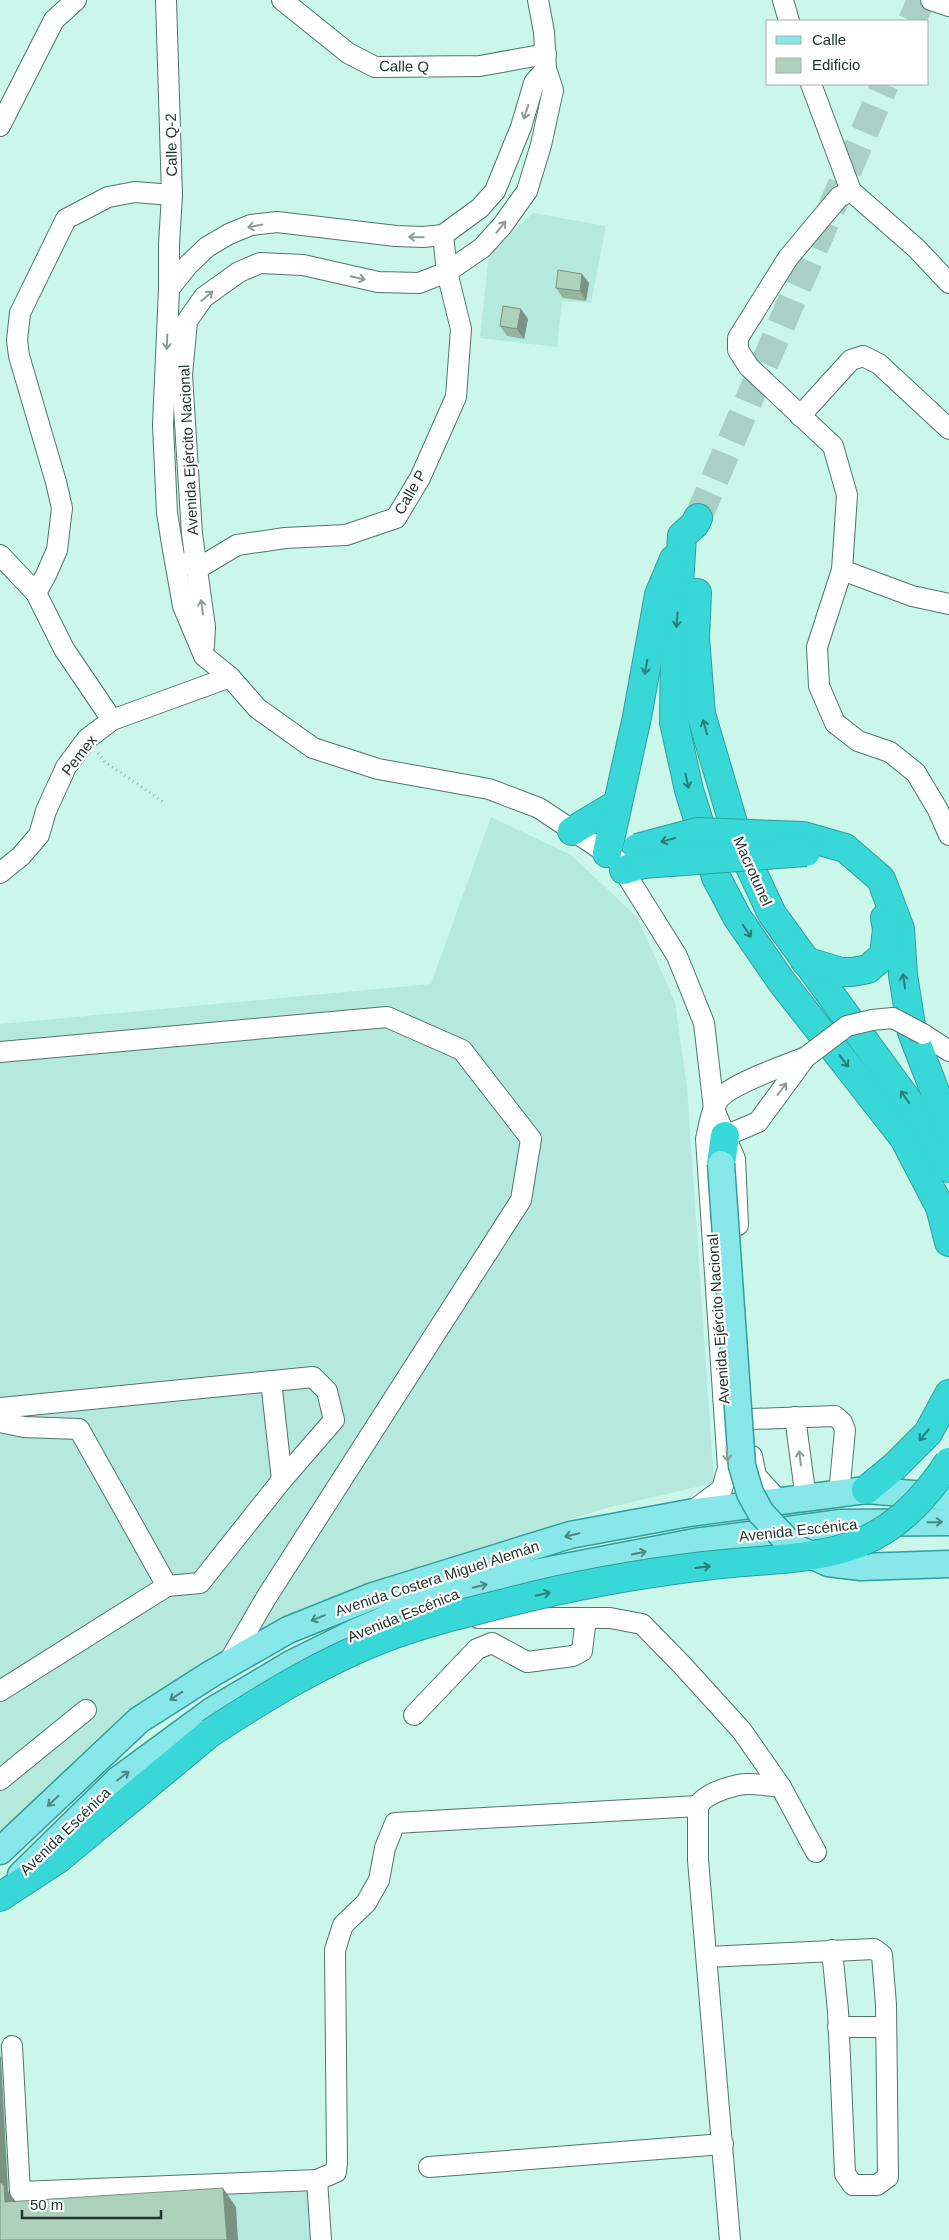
<svg xmlns="http://www.w3.org/2000/svg" width="949" height="2240" font-family="Helvetica,sans-serif">
  <rect width="100%" height="100%" fill="#caf7ea"/>
  <g fill="#b5e9dc">
    <path d="M 533,213 L 606,226 L 591,303 L 562,301 L 557,347 L 480,338 L 489,253 Z"/>
    <path d="M 491,817 L 571,855 L 637,917 L 675,1002 L 687,1087 L 714,1483 L 606,1508 L 479,1548 L 297,1624 L 131,1732 L 0,1839 L 0,1024 L 431,984 Z"/>
    <path d="M 8,2043 L 18,2195 L 308,2192 L 310,2240 L 0,2240 L 0,2044 Z"/>
  </g>
  <g fill="none" stroke-linecap="round" stroke-linejoin="round">
    <g stroke="#a8d0c5" stroke-width="28" stroke-dasharray="28 14" stroke-linecap="butt">
      <path d="M 912,21 L 921,0"/>
      <path d="M 698,518 L 885,84"/>
    </g>
    <g stroke="#4e766c" stroke-width="22">
      <g id="minor">
        <path d="M 166,0 L 172,195 L 169,244 L 169,289"/>
        <path d="M 282,0 L 348,53 L 375,67 L 480,66 L 546,54"/>
        <path d="M 783,0 L 789,21"/>
        <path d="M 931,0 L 949,6"/>
        <path d="M 546,69 L 534,83 L 521,127 L 495,191 L 480,208 L 443,235 L 423,237 L 396,236 L 277,222 L 251,225 L 229,234 L 207,247 L 188,265 L 169,289 L 163,425 L 167,513 L 173,550 L 183,606 L 204,656 L 230,677 L 257,708 L 313,748 L 378,769 L 489,789 L 539,808 L 617,860 L 677,956 L 704,1023 L 714,1109 L 735,1159 L 738,1225"/>
        <path d="M 811,84 L 851,191"/>
        <path d="M 0,126 L 54,20 L 76,0"/>
        <path d="M 851,191 L 839,197 L 788,258 L 738,338 L 738,350 L 749,367 L 833,446 L 847,495 L 842,570 L 817,647 L 819,686 L 835,723 L 858,741 L 890,752 L 916,773 L 938,810 L 949,835"/>
        <path d="M 851,191 L 916,248 L 949,283"/>
        <path d="M 800,416 L 851,360 L 863,356 L 879,364 L 949,429"/>
        <path d="M 0,555 L 36,593 L 64,649 L 112,720"/>
        <path d="M 188,562 L 197,569 L 237,545 L 285,538 L 346,535 L 396,518 L 420,478 L 456,397 L 461,329 L 447,272 L 443,235"/>
        <path d="M 842,570 L 912,596 L 949,604"/>
        <path d="M 36,593 L 46,575 L 57,550 L 62,508 L 56,482 L 19,356 L 17,340 L 20,313 L 66,219 L 108,197 L 135,192 L 172,195"/>
        <path d="M 204,646 L 205,627 L 192,534 L 182,375 L 187,321 L 204,297 L 239,272 L 260,263 L 303,265 L 378,282 L 419,283 L 447,272 L 482,248 L 502,226 L 527,191 L 541,145 L 553,90 L 546,69 L 544,32 L 538,0"/>
        <path d="M 0,873 L 21,856 L 39,835 L 46,811 L 66,767 L 87,739 L 112,720 L 230,677"/>
        <path d="M 923,1034 L 949,1051"/>
        <path d="M 0,1052 L 387,1017 L 462,1050 L 531,1139 L 521,1200 L 266,1598 L 227,1665"/>
        <path d="M 725,1136 L 758,1122 L 805,1058"/>
        <path d="M 271,1381 L 282,1480"/>
        <path d="M 0,1408 L 313,1377 L 327,1391 L 334,1420 L 282,1480 L 200,1583 L 167,1586 L 79,1429 L 24,1427 L 0,1422"/>
        <path d="M 795,1417 L 806,1499"/>
        <path d="M 726,1420 L 835,1416 L 842,1422 L 845,1430 L 839,1494"/>
        <path d="M 752,1456 L 756,1476 L 780,1502"/>
        <path d="M 690,1513 L 722,1489 L 728,1468 L 706,1139 C 709,1126 711,1110 719,1099 C 731,1084 786,1065 806,1057"/>
        <path d="M 478,1618 L 610,1618 L 642,1624 L 683,1666 L 742,1731 L 781,1787 L 816,1852"/>
        <path d="M 0,1691 L 167,1586"/>
        <path d="M 414,1715 L 477,1649 L 492,1643 L 527,1662 L 573,1656 L 582,1651 L 586,1618"/>
        <path d="M 0,1780 L 86,1710"/>
        <path d="M 707,1957 L 874,1949 L 882,1955 L 886,2005 L 888,2177 L 877,2185 L 853,2185 L 845,2174 L 838,2011 L 832,1950"/>
        <path d="M 838,2027 L 886,2027"/>
        <path d="M 12,2046 L 20,2192 L 317,2180 L 336,2172 L 337,2163 L 335,1950 L 343,1925 L 366,1903 L 379,1880 L 385,1848 L 395,1823 L 698,1806"/>
        <path d="M 429,2167 L 723,2144"/>
        <path d="M 317,2180 L 321,2240"/>
        <path d="M 730,2240 L 698,1860 L 698,1806 C 704,1795 725,1788 738,1785 C 751,1782 768,1786 781,1787"/>
      </g>
    </g>
    <g stroke="#309e9d" stroke-width="29">
      <g id="major">
        <path d="M 861,1567 L 949,1564"/>
        <path d="M 0,1851 L 139,1720 L 211,1674 L 288,1630 L 373,1596 L 570,1535 L 689,1513 L 866,1490 L 949,1497"/>
        <path d="M 21,1875 L 118,1780 L 212,1711 L 291,1664 L 358,1631 L 444,1595 L 529,1574 L 695,1542 L 841,1523 L 949,1522"/>
      </g>
    </g>
    <g stroke="#309e9d" stroke-width="30">
      <g id="highway">
        <path d="M 698,518 L 695,524 L 682,536 L 675,649 L 674,722 L 689,790 L 716,877 L 737,917 L 781,981 L 904,1138 L 940,1207 L 949,1242"/>
        <path d="M 697,593 L 695,638 L 701,714 L 739,843 L 772,914 L 913,1108 L 930,1132 L 949,1168"/>
        <path d="M 572,831 L 617,804"/>
        <path d="M 803,836 L 845,848 L 881,879 L 900,929 L 903,975 L 912,1032 L 949,1128"/>
        <path d="M 607,853 L 637,717 L 659,595 L 674,559"/>
        <path d="M 624,870 L 643,864"/>
        <path d="M 805,961 L 841,972 L 852,972 L 868,969 L 884,955 L 887,929 L 885,918"/>
        <path d="M 721,1164 L 725,1136"/>
        <path d="M 866,1490 L 895,1466 L 928,1433 L 949,1394"/>
        <path d="M 0,1897 L 58,1859 L 210,1733"/>
      </g>
    </g>
    <path stroke="#8eb1a7" stroke-width="3" stroke-dasharray="1 4" stroke-linecap="butt" d="M 98,753 L 105,762 L 165,803"/>
    <use href="#minor" stroke="#fff" stroke-width="20"/>
    <use href="#major" stroke="#88e7e8" stroke-width="26"/>
    <use href="#highway" stroke="#38d7d8" stroke-width="28"/>
    <g stroke="#4e766c" stroke-width="22" stroke-linecap="butt">
      <path id="minor-bridge" d="M 806,1057 L 847,1026 L 872,1020 L 893,1018 L 923,1034"/>
    </g>
    <g stroke="#309e9d" stroke-width="29" stroke-linecap="butt">
      <path id="major-bridge" d="M 721,1164 L 742,1466 L 750,1493 L 761,1513 L 792,1546 L 828,1563 L 861,1567"/>
    </g>
    <g stroke="#309e9d" stroke-width="30" stroke-linecap="butt">
      <g id="highway-bridge">
        <path d="M 637,848 L 697,832 L 803,836"/>
        <path d="M 643,864 L 806,852"/>
        <path d="M 210,1733 C 265,1697 322,1662 384,1638 C 423,1623 465,1613 505,1603 C 570,1586 637,1574 704,1566 C 815,1553 879,1568 949,1462"/>
      </g>
    </g>
    <use href="#minor-bridge" stroke="#fff" stroke-width="20"/>
    <use href="#major-bridge" stroke="#88e7e8" stroke-width="26"/>
    <use href="#highway-bridge" stroke="#38d7d8" stroke-width="28"/>
  </g>
  <g fill="#96b4a2">
    <path d="M 589,283 L 586,301 L 563,298 L 556,288 Z"/>
    <path d="M 521,309 L 528,319 L 524,339 L 507,336 L 500,326 Z"/>
  </g>
  <g fill="#7a9284">
    <path d="M 582,274 L 589,283 L 586,301 L 580,291 Z"/>
    <path d="M 521,309 L 528,319 L 524,339 L 517,329 Z"/>
    <path d="M 0,2056 L 1,2057 L 8,2191 L 17,2203 L 5,2202 L 0,2184 Z"/>
    <path d="M 223,2188 L 236,2207 L 238,2240 L 227,2240 Z"/>
  </g>
  <g fill="#aed1bc" stroke="#7a9284">
    <path d="M 558,270 L 582,274 L 580,291 L 556,288 Z"/>
    <path d="M 503,306 L 521,309 L 517,329 L 500,326 Z"/>
    <path d="M 0,2182 L 4,2185 L 5,2202 L 223,2188 L 227,2240 L 0,2240 Z"/>
  </g>
  <defs><path id="oneway-shaft" d="M-6 0H5M1.5-3L5.5 0L1.5 3" fill="none" stroke-width="1.6" stroke-linecap="round" stroke-linejoin="round" transform="scale(1.25)"/></defs>
  <g stroke="#909a97">
    <use href="#oneway-shaft" transform="translate(526 112) rotate(108)"/>
    <use href="#oneway-shaft" transform="translate(255 226) rotate(169)"/>
    <use href="#oneway-shaft" transform="translate(501 227) rotate(-51)"/>
    <use href="#oneway-shaft" transform="translate(416 237) rotate(-179)"/>
    <use href="#oneway-shaft" transform="translate(358 278) rotate(13)"/>
    <use href="#oneway-shaft" transform="translate(207 296) rotate(-41)"/>
    <use href="#oneway-shaft" transform="translate(167 342) rotate(92)"/>
    <use href="#oneway-shaft" transform="translate(202 607) rotate(-98)"/>
    <use href="#oneway-shaft" transform="translate(782 1089) rotate(-53)"/>
    <use href="#oneway-shaft" transform="translate(727 1454) rotate(86)"/>
    <use href="#oneway-shaft" transform="translate(800 1458) rotate(-97)"/>
  </g>
  <g stroke="#2c7d7b">
    <use href="#oneway-shaft" transform="translate(677 620) rotate(95)"/>
    <use href="#oneway-shaft" transform="translate(646 667) rotate(100)"/>
    <use href="#oneway-shaft" transform="translate(705 727) rotate(-106)"/>
    <use href="#oneway-shaft" transform="translate(687 781) rotate(78)"/>
    <use href="#oneway-shaft" transform="translate(668 840) rotate(165)"/>
    <use href="#oneway-shaft" transform="translate(747 931) rotate(56)"/>
    <use href="#oneway-shaft" transform="translate(904 981) rotate(-98)"/>
    <use href="#oneway-shaft" transform="translate(844 1061) rotate(54)"/>
    <use href="#oneway-shaft" transform="translate(905 1097) rotate(-125)"/>
    <use href="#oneway-shaft" transform="translate(924 1435) rotate(130)"/>
    <use href="#oneway-shaft" transform="translate(703 1567) rotate(-7)"/>
    <use href="#oneway-shaft" transform="translate(543 1594) rotate(-13)"/>
  </g>
  <g stroke="#508582">
    <use href="#oneway-shaft" transform="translate(935 1522) rotate(-1)"/>
    <use href="#oneway-shaft" transform="translate(572 1535) rotate(167)"/>
    <use href="#oneway-shaft" transform="translate(639 1553) rotate(-11)"/>
    <use href="#oneway-shaft" transform="translate(480 1586) rotate(-14)"/>
    <use href="#oneway-shaft" transform="translate(318 1618) rotate(158)"/>
    <use href="#oneway-shaft" transform="translate(176 1696) rotate(147)"/>
    <use href="#oneway-shaft" transform="translate(123 1776) rotate(-37)"/>
    <use href="#oneway-shaft" transform="translate(53 1801) rotate(137)"/>
  </g>
  <g text-anchor="middle" dominant-baseline="central" stroke-width="4.5" stroke-linejoin="round" paint-order="stroke">
    <g font-size="15" fill="#22342f" stroke="#fff">
      <text transform="translate(404 66) rotate(1)">Calle Q</text>
      <text transform="translate(171 145) rotate(-91)">Calle Q-2</text>
      <text transform="translate(188 450) rotate(-93)">Avenida Ejército Nacional</text>
      <text transform="translate(410 492) rotate(-60)">Calle P</text>
      <text transform="translate(79 755) rotate(-52)">Pemex</text>
      <text transform="translate(753 871) rotate(66)">Macrotunel</text>
      <text transform="translate(718 1319) rotate(-94)">Avenida Ejército Nacional</text>
      <text transform="translate(798 1530) rotate(-6)">Avenida Escénica</text>
      <text transform="translate(437 1578) rotate(-18)">Avenida Costera Miguel Alemán</text>
      <text transform="translate(403 1615) rotate(-22)">Avenida Escénica</text>
      <text transform="translate(65 1831) rotate(-44)">Avenida Escénica</text>
    </g>
  </g>
  <rect x="766" y="20" width="162" height="65" fill="#ffffff" stroke="#a7aeac"/>
  <rect x="776" y="36" width="25" height="8" fill="#88e7e8" stroke="#a7aeac"/>
  <text x="812" y="45" font-size="15" fill="#22342f">Calle</text>
  <rect x="776" y="58" width="25" height="15" fill="#aed1bc" stroke="#a7aeac"/>
  <text x="812" y="70" font-size="15" fill="#22342f">Edificio</text>
  <path d="M22 2210v8h139v-8" fill="none" stroke="#22342f" stroke-width="2.5"/>
  <text x="30" y="2210" font-size="15" fill="#22342f" stroke="#ffffff" stroke-width="4" paint-order="stroke">50 m</text>
</svg>
